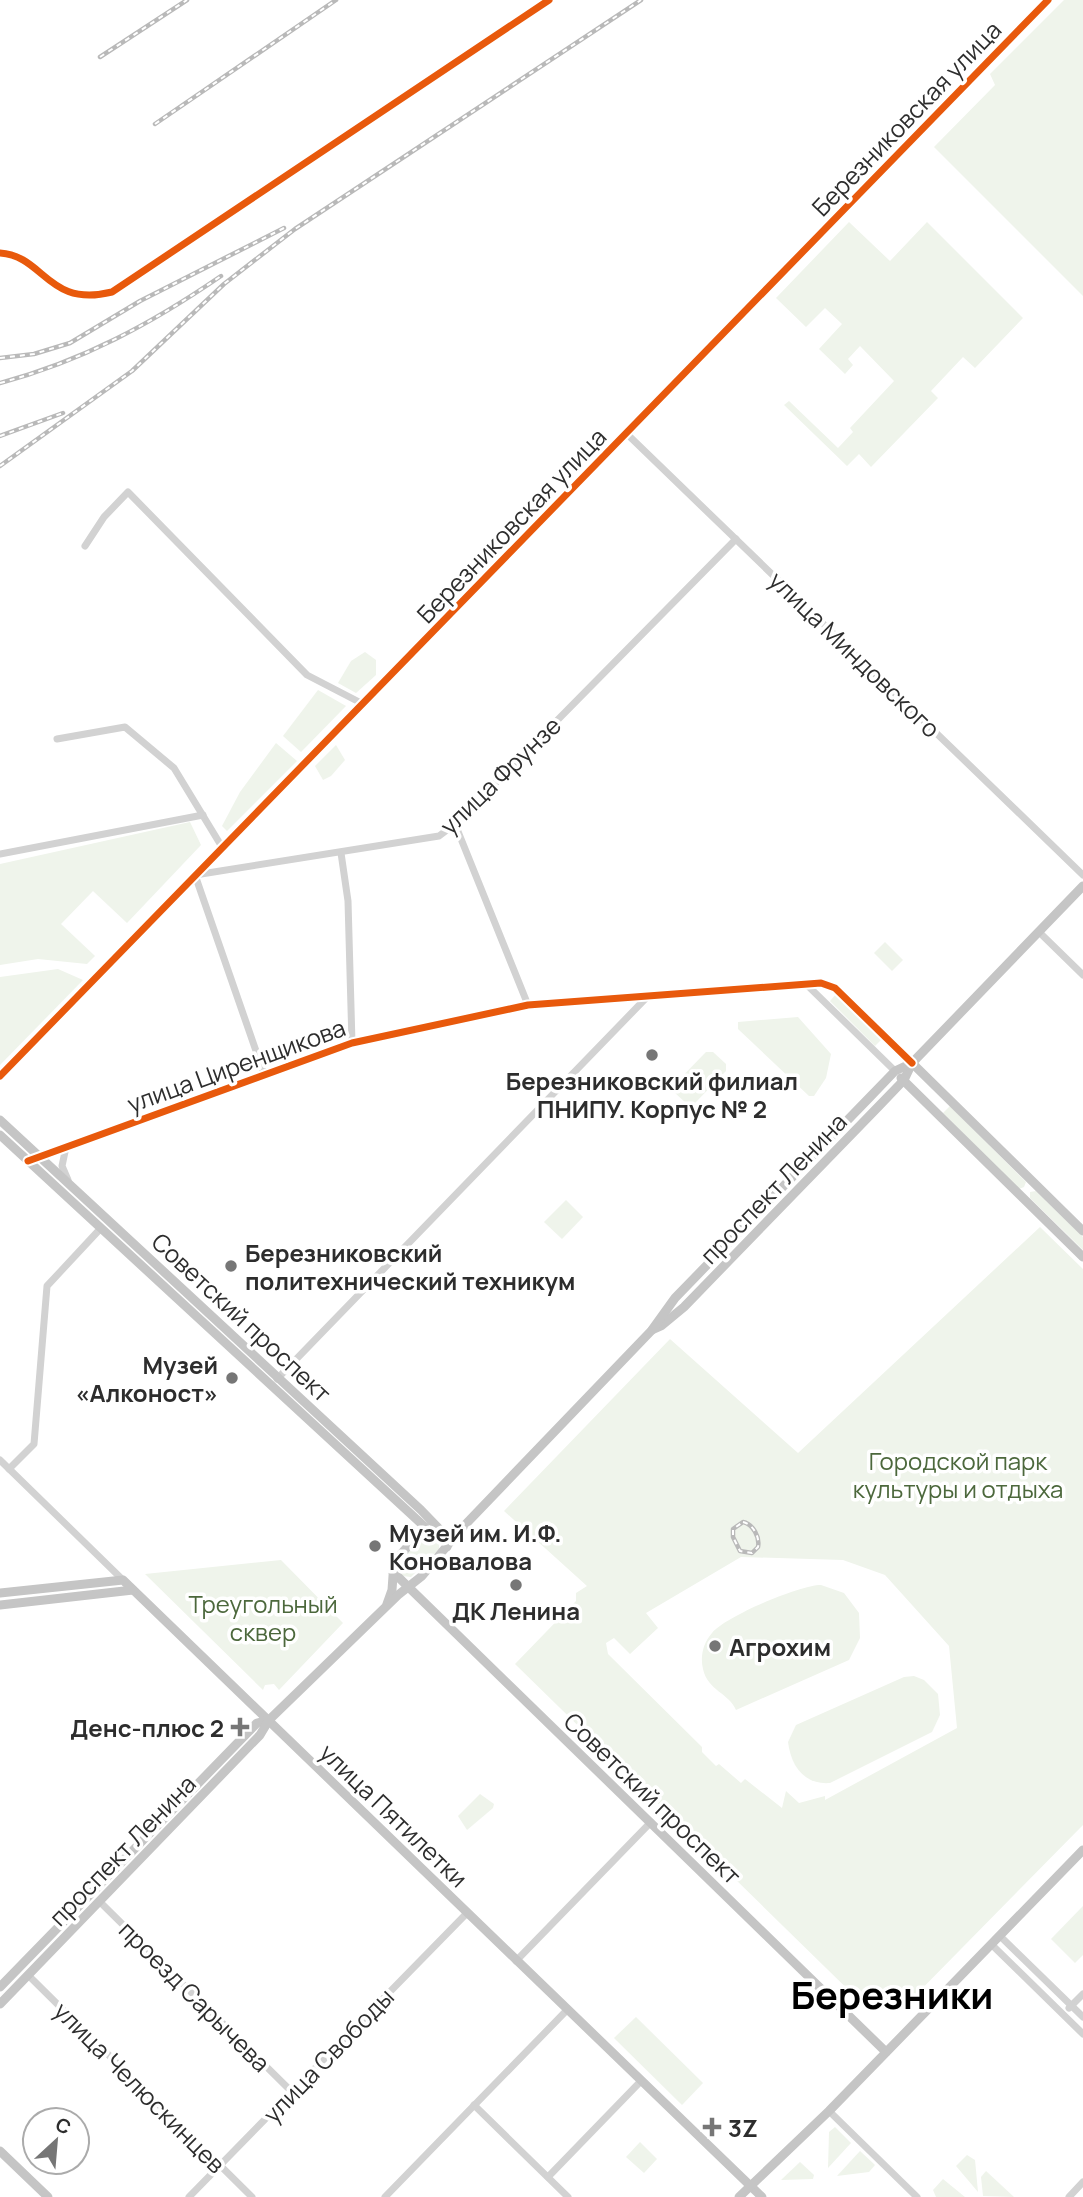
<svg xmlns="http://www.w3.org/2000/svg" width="1083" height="2197" font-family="Manrope,sans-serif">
  <rect width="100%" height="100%" fill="#fff"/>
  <g fill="#eff4eb" fill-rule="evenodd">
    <path d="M 1064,0 L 1083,0 L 1083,296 L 934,147 L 995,85 L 990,74 Z"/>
    <path d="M 849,222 L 890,261 L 927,222 L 1023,318 L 975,368 L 963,357 L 931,391 L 938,398 L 871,467 L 859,454 L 847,466 L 784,405 L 789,401 L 838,448 L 853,432 L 850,428 L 894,381 L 860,346 L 848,359 L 853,365 L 845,374 L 819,349 L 842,324 L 825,308 L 806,327 L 776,298 Z"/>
    <path d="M 365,652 L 376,660 L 376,675 L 356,693 L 338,683 L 351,661 Z"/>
    <path d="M 318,690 L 346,706 L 301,752 L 283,736 Z"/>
    <path d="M 276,743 L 297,761 L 227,831 L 222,826 L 240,792 Z"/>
    <path d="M 336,745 L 345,760 L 331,776 L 323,780 L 315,766 Z"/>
    <path d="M 190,822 L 201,845 L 127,923 L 93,891 L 61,924 L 95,956 L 87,964 L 38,959 L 0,965 L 0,864 Z"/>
    <path d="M 885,942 L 903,960 L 892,971 L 874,953 Z"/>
    <path d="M 58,969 L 83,980 L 0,1065 L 0,977 Z"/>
    <path d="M 837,993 L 883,1038 L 875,1046 L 830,1001 Z"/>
    <path d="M 798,1017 L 831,1054 L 826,1078 L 814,1096 L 809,1096 L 738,1029 L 738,1022 Z"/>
    <path d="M 706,1052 L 713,1052 L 726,1064 L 726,1071 L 694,1104 L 687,1104 L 674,1092 L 674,1085 Z"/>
    <path d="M 950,1106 L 1026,1182 L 1024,1187 L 1019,1189 L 943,1113 Z"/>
    <path d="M 1036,1191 L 1083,1237 L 1083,1250 L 1030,1198 L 1030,1192 Z"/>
    <path d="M 566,1200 L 583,1217 L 562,1239 L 544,1222 Z"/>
    <path d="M 1040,1227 L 1083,1269 L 1083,1825 L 902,2009 L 884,2003 L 869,2010 L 515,1664 L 576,1601 L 576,1593 L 587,1586 L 504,1511 L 670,1339 L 798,1453 ZM 741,1557 L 843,1560 L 885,1575 L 949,1646 L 957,1728 L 825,1800 L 825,1796 L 799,1803 L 786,1791 L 782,1808 L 745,1779 L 741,1783 L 719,1764 L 716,1766 L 702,1752 L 702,1747 L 608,1654 L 606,1643 L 614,1638 L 630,1654 L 658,1628 L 646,1613 Z"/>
    <path d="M 429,1533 L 439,1540 L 439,1549 L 411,1577 L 402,1576 L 396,1568 C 400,1555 416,1537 429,1533 Z"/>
    <path d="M 281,1560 L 343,1623 L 279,1690 L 274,1684 L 265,1685 L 263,1690 L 145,1574 Z"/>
    <path d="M 821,1585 L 844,1593 L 859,1613 L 860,1638 L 849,1660 L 736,1710 C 729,1693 708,1691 703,1669 C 700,1657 703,1643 712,1633 C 725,1617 799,1585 821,1585 Z"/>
    <path d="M 914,1676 L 924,1680 L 938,1694 L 940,1715 L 932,1732 L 830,1783 C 804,1785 791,1766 788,1742 L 796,1725 L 904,1677 Z"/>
    <path d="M 480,1794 L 494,1804 L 493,1808 L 467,1830 L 458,1816 Z"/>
    <path d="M 1083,1906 L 1083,1955 L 1075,1963 L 1051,1939 Z"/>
    <path d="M 636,2017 L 703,2083 L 682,2105 L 614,2038 Z"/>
    <path d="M 835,2127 L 851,2143 L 828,2168 L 829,2132 Z"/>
    <path d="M 640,2142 L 657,2159 L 644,2173 L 626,2157 Z"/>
    <path d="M 860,2151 L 875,2165 L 869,2172 L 837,2176 Z"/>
    <path d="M 967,2155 L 975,2160 L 978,2192 L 956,2166 Z"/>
    <path d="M 800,2162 L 814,2175 L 813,2179 L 781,2180 Z"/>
    <path d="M 986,2171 L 1014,2197 L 983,2196 L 981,2177 Z"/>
    <path d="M 943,2179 L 965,2197 L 936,2197 L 933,2190 Z"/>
  </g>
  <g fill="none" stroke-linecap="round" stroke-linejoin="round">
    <g stroke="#d2d2d2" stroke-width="7">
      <path d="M 0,253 C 45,256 47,308 112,292 L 549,0"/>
      <path d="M 627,434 L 1083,875"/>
      <path d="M 85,546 L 104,517 L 128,492 L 307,675 L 363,704"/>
      <path d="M 57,739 L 125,727 L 174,768 L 222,847"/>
      <path d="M 455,824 L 528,1005"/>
      <path d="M 341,853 L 348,901 L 352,1043"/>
      <path d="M 0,854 L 203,815"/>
      <path d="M 1039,932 L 1083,975"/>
      <path d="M 806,984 L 895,1071"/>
      <path d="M 264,1074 L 195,875 L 439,836 L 455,824 L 736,539"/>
      <path d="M 0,1076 L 1048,0"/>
      <path d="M 66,1147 L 62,1166 L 68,1180"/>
      <path d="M 28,1161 L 352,1043 L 528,1005 L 821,983 L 835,988 L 912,1063"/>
      <path d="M 277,1379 L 648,996"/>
      <path d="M 0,1460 L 123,1580"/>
      <path d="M 9,1469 L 34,1444 L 47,1286 L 101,1228"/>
      <path d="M 99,1901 L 292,2092"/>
      <path d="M 1000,1936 L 1083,2017"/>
      <path d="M 991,1944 L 1083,2034"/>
      <path d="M 516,1961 L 651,1822"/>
      <path d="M 29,1976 L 252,2197"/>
      <path d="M 1069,2008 L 1083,1994"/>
      <path d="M 474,2105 L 568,2197"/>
      <path d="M 829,2111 L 917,2197"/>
      <path d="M 548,2177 L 640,2082"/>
      <path d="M 189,2197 L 467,1913"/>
      <path d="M 385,2197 L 567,2010"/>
      <path d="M 1069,2197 L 1083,2182"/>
    </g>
    <g stroke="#c5c5c5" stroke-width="9">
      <path d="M 912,1063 L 1083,1231"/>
      <path d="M 901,1078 L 1083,1257"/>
      <path d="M 0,1120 L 421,1510 L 445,1535 L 447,1547"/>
      <path d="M 0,1135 L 425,1527"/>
      <path d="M 652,1330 L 661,1326 L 684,1307 L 878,1107 L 904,1080 L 912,1063 L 1083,886"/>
      <path d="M 393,1572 L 886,2052"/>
      <path d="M 0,1593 L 123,1580 L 762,2197"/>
      <path d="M 387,1604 L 392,1590 L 394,1562 L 425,1527"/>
      <path d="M 0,1605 L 133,1590"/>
      <path d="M 0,1987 L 257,1723 L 269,1720"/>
      <path d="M 0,2004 L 260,1735 L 269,1720 L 398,1595 L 422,1576 L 461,1529 L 652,1330 L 675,1298 L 869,1098 L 895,1071 L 912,1063"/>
      <path d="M 0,2151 L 48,2197"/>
      <path d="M 739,2197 L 829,2111 L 1083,1850"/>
    </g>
    <g stroke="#b9b9b9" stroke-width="4.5">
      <g id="rail">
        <path d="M 100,57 L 187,0"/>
        <path d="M 155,124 L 336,0"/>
        <path d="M 0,358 L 34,354 L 70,343 L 140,301 L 284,228"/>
        <path d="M 0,383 C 82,361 151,324 221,276"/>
        <path d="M 0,436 L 63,413"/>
        <path d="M 0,466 L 132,371 L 224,284 L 295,229 L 641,0"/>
        <path d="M 743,1522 C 753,1524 760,1537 758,1547 L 752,1553 L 740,1551 L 733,1537 L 733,1529 Z"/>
      </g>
    </g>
    <use href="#rail" stroke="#fff" stroke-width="2" stroke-dasharray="5" stroke-linecap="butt"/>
    <g stroke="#fff" stroke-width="11">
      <g id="cycleway">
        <path d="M 0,253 C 45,256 47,308 112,292 L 549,0"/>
        <path d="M 0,1076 L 1048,0"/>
        <path d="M 28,1161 L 352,1043 L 528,1005 L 821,983 L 835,988 L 912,1063"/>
      </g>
    </g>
    <use href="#cycleway" stroke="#e8590c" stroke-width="7"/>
  </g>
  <g fill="#767676" stroke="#fff" stroke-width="2.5">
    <circle cx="652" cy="1055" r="7"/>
    <circle cx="231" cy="1266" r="7"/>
    <circle cx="232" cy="1378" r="7"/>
    <circle cx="375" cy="1546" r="7"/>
    <circle cx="516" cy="1585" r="7"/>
    <circle cx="715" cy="1646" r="7"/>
    <path d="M236.5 1716.5h7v7h7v7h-7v7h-7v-7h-7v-7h7z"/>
    <path d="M708.5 2116.5h7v7h7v7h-7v7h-7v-7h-7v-7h7z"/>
  </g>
  <g text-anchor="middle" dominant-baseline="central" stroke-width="7" stroke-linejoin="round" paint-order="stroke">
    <g font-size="24" fill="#2d2d2d" stroke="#fff">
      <text transform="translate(906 118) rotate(-46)">Березниковская улица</text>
      <text transform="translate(511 525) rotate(-46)">Березниковская улица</text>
      <text transform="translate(855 654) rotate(44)">улица Миндовского</text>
      <text transform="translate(500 775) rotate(-44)">улица Фрунзе</text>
      <text transform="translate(236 1065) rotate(-20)">улица Циренщикова</text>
      <text transform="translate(773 1188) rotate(-46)">проспект Ленина</text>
      <text transform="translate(242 1317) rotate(43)">Советский проспект</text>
      <text transform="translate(653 1798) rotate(44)">Советский проспект</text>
      <text transform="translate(394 1815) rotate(44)">улица Пятилетки</text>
      <text transform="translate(122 1850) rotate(-46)">проспект Ленина</text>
      <text transform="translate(195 1996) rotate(45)">проезд Сарычева</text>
      <text transform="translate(328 2055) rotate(-46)">улица Свободы</text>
      <text transform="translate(140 2087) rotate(45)">улица Челюскинцев</text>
    </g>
    <g font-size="24" font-weight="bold" fill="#2d2d2d" stroke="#fff" text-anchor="start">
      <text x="652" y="1080" text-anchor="middle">Березниковский филиал<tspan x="652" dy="28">ПНИПУ. Корпус № 2</tspan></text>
      <text x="245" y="1252">Березниковский<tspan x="245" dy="28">политехнический техникум</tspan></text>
      <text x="218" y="1364" text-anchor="end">Музей<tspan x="218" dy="28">«Алконост»</tspan></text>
      <text x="389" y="1532">Музей им. И.Ф.<tspan x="389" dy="28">Коновалова</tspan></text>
      <text x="516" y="1610" text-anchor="middle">ДК Ленина</text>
      <text x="729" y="1646">Агрохим</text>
      <text x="224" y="1727" text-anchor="end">Денс-плюс 2</text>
      <text x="728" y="2127">3Z</text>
    </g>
    <g font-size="24" fill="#4c683c" stroke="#fff">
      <text x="958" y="1460">Городской парк<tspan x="958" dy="28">культуры и отдыха</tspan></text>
      <text x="263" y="1603">Треугольный<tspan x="263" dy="28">сквер</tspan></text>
    </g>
    <g font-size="38" font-weight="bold" fill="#000" stroke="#fff">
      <text x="892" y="1994">Березники</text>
    </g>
  </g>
  <g transform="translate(56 2141) rotate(26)"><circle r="33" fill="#ffffff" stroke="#ababab" stroke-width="2"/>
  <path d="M0-5L12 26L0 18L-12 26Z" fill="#767676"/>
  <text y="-10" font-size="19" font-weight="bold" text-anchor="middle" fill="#2d2d2d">С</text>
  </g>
</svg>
